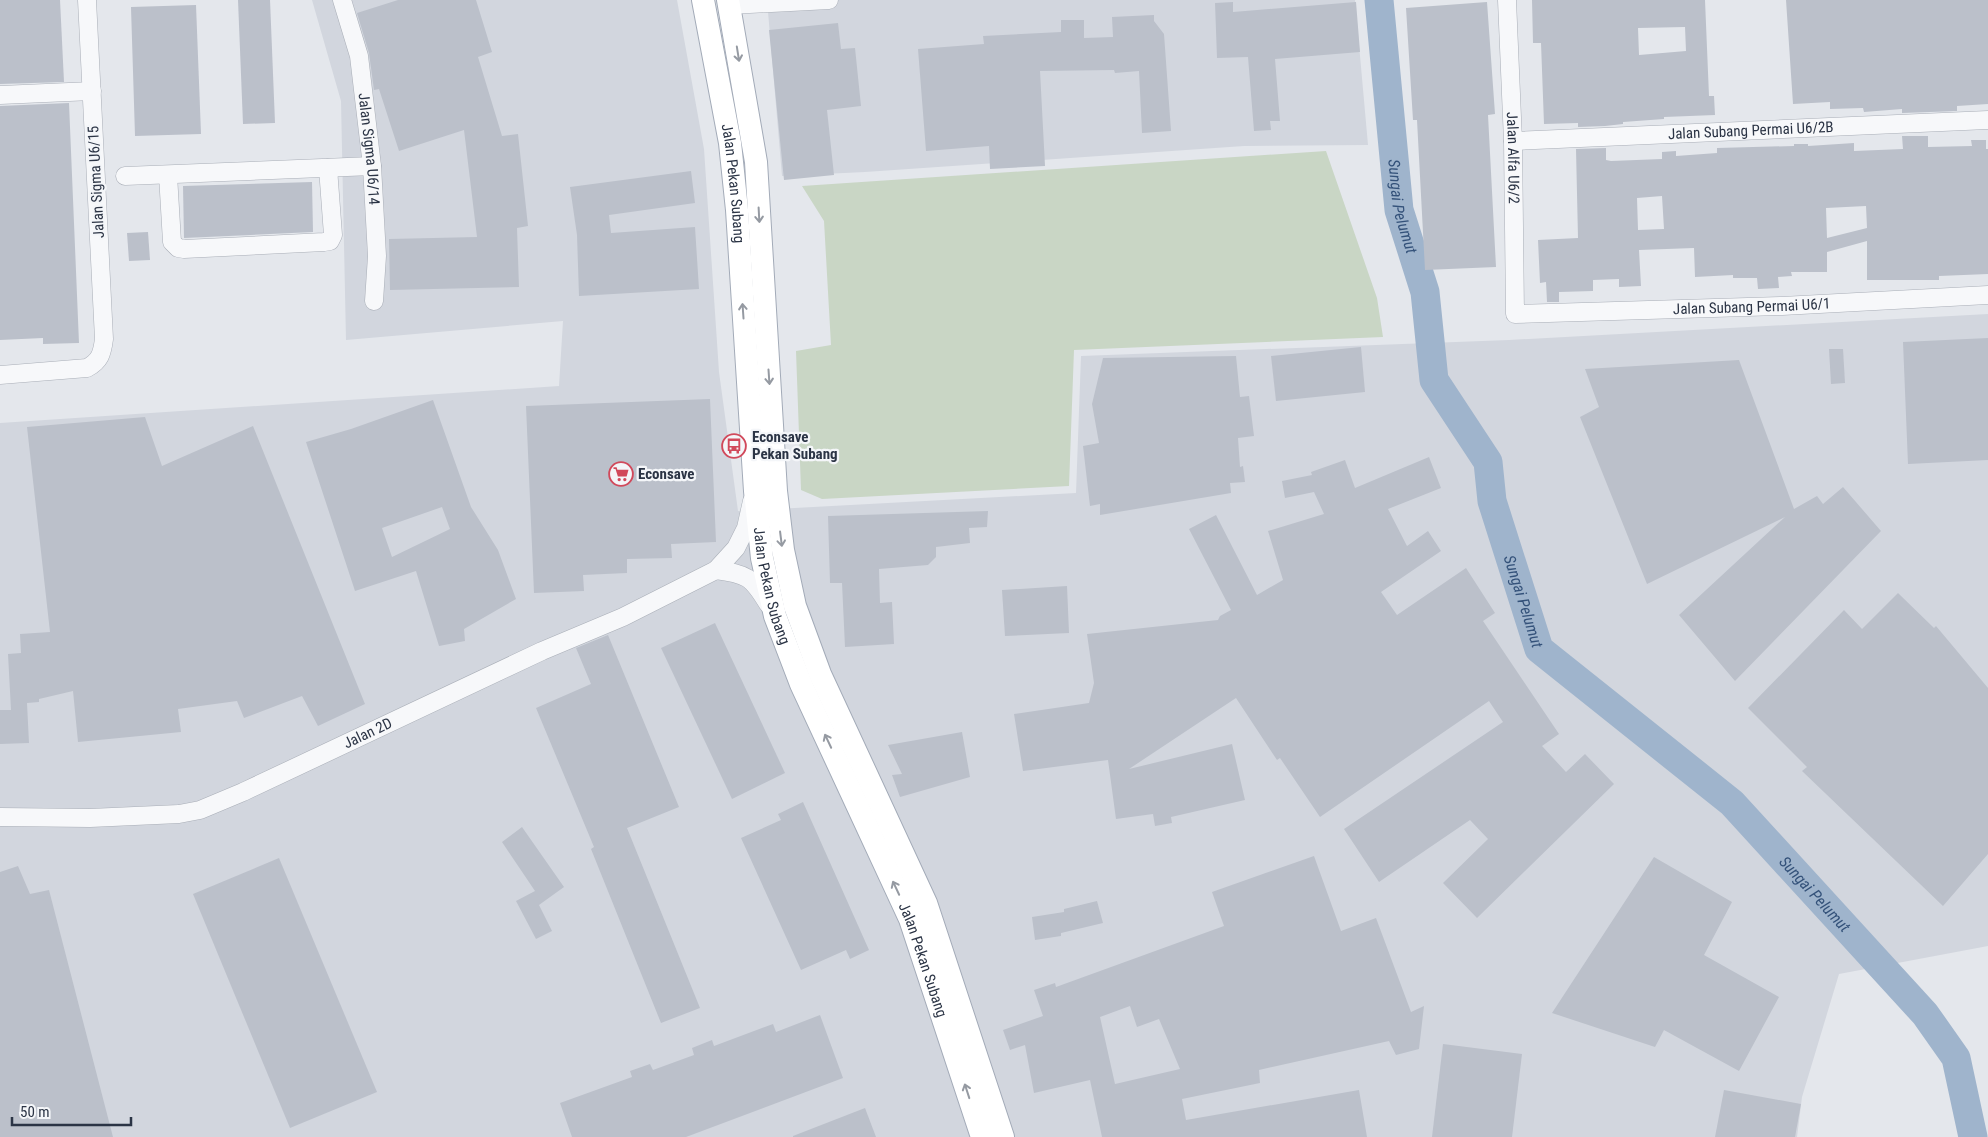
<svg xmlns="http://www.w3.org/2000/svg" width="1988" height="1137" font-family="'Roboto Condensed',sans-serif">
  <rect width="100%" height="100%" fill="#e4e7ec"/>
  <g fill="#d2d6de">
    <path d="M 312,0 L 677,0 L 704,149 L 719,372 L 738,511 L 1076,493 L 1081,356 L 1509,340 L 1988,314 L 1988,946 L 1839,974 L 1802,1097 L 1797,1137 L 0,1137 L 0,423 L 559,386 L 563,321 L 346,340 L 341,101 Z"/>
    <path d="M 767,0 L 1355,0 L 1368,145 L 1244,146 L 865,172 L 782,176 Z"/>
  </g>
  <path fill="#c9d6c5" d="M 1326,151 L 1377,298 L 1383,337 L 1074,350 L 1069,486 L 822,499 L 801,490 L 796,351 L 831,345 L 824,221 L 802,186 Z"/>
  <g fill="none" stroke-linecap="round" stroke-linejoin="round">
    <path stroke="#9fb4cc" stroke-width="29" id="s1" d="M 1379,0 L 1399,210 L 1425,292 L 1434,380 L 1488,462 L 1492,501 L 1539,649 L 1732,803 L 1925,1014 L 1956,1058 L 1973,1137"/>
  </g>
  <g fill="#bbc0ca" fill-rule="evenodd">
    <path d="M 0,0 L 60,0 L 64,82 L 0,84 Z"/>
    <path d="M 238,0 L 270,0 L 275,123 L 243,124 Z"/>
    <path d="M 398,0 L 476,0 L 492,52 L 478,57 L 502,136 L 518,134 L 528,226 L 517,228 L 519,287 L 390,290 L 389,239 L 477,237 L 464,130 L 399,151 L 379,89 L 374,90 L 369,53 L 357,13 Z"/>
    <path d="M 1532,0 L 1705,0 L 1709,96 L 1714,96 L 1715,115 L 1664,117 L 1664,119 L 1623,122 L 1623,124 L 1605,126 L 1578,127 L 1578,123 L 1544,124 L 1541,43 L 1533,43 ZM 1685,27 L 1686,51 L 1639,55 L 1638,28 Z"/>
    <path d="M 1786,0 L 1988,0 L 1988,104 L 1957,106 L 1957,111 L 1902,113 L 1902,109 L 1864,112 L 1863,108 L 1830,109 L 1830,102 L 1793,104 Z"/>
    <path d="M 1233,2 L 1233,12 L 1356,2 L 1360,52 L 1275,59 L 1280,121 L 1270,121 L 1271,130 L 1254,131 L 1248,57 L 1217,58 L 1215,3 Z"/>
    <path d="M 1487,2 L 1495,114 L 1488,115 L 1496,267 L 1425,270 L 1417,120 L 1413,120 L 1406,8 Z"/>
    <path d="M 196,5 L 201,134 L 135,136 L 131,7 Z"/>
    <path d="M 1154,15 L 1154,21 L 1164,34 L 1171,131 L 1142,133 L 1139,71 L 1115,73 L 1114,70 L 1040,71 L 1045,166 L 990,169 L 989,146 L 926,151 L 918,49 L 984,44 L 983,36 L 1061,32 L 1061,20 L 1084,20 L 1084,38 L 1113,37 L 1112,17 Z"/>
    <path d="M 838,23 L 841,49 L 855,48 L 861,106 L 827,110 L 834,175 L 784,180 L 769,30 Z"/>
    <path d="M 69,103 L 79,343 L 43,344 L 43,338 L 0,340 L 0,106 Z"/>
    <path d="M 1902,136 L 1928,136 L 1928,147 L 1972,146 L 1971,140 L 1986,140 L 1986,149 L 1988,149 L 1988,274 L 1939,276 L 1939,280 L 1867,280 L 1867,241 L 1827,252 L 1827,272 L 1791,272 L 1792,276 L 1778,277 L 1779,288 L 1758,289 L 1757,278 L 1733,278 L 1733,275 L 1695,277 L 1694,248 L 1639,250 L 1641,286 L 1619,287 L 1619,279 L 1593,280 L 1593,291 L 1559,292 L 1559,302 L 1547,302 L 1546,282 L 1540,283 L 1538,240 L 1578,238 L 1576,149 L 1606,148 L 1606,160 L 1611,161 L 1662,159 L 1662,152 L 1676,151 L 1676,156 L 1717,153 L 1717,148 L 1794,146 L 1794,144 L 1808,144 L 1808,146 L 1854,143 L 1854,151 L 1903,149 ZM 1662,196 L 1664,229 L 1638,230 L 1637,198 ZM 1866,206 L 1867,228 L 1827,238 L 1826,208 Z"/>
    <path d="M 691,171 L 695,203 L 609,215 L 611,233 L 695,227 L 699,289 L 579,296 L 577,235 L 570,187 Z"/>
    <path d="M 312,182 L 313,232 L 184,238 L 183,186 Z"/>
    <path d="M 148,232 L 150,260 L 129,261 L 127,233 Z"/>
    <path d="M 1988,338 L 1988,460 L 1908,464 L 1903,342 Z"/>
    <path d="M 1361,347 L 1365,392 L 1276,401 L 1271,356 Z"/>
    <path d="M 1829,349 L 1843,349 L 1845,383 L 1831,384 Z"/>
    <path d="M 1236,356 L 1240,397 L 1249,396 L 1254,436 L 1238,438 L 1240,467 L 1243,466 L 1245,482 L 1230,483 L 1231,493 L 1100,515 L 1100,504 L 1090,506 L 1083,446 L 1099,443 L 1092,404 L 1103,358 Z"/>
    <path d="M 1739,360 L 1794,509 L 1817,496 L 1823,504 L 1843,487 L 1881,531 L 1735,681 L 1679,615 L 1785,517 L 1647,584 L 1580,417 L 1599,407 L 1585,369 Z"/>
    <path d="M 710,399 L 716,542 L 671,544 L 672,558 L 627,559 L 627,573 L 583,575 L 584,591 L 534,593 L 526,406 Z"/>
    <path d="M 433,400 L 471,507 L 498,550 L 516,599 L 464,629 L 465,641 L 439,646 L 416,571 L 355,591 L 306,442 L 351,429 ZM 442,507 L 450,529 L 392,557 L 382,528 Z"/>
    <path d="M 145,417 L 162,466 L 253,426 L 365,704 L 318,726 L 302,696 L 244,718 L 237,701 L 178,709 L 181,732 L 78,742 L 73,691 L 39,699 L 39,702 L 27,703 L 29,743 L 0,744 L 0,710 L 11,710 L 8,654 L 21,653 L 20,634 L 50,632 L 27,427 Z"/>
    <path d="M 1429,457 L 1441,488 L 1388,509 L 1407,546 L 1428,531 L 1441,551 L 1381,592 L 1397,615 L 1466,568 L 1495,613 L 1483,621 L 1559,734 L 1542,746 L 1566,772 L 1585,754 L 1614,784 L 1477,918 L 1443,883 L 1488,839 L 1470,820 L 1379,882 L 1344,829 L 1503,722 L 1489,701 L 1320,817 L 1280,758 L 1277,760 L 1236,698 L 1129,769 L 1232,744 L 1245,800 L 1171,817 L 1172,823 L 1155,826 L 1153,814 L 1116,819 L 1108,760 L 1023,771 L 1014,714 L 1089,703 L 1094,683 L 1087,634 L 1218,620 L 1220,616 L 1231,610 L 1189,529 L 1216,515 L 1257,595 L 1283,580 L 1268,531 L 1324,514 L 1314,492 L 1285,498 L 1282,481 L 1312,475 L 1311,472 L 1345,460 L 1355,488 Z"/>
    <path d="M 988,511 L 987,527 L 969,528 L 970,543 L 936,547 L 936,557 L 928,565 L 879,569 L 880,603 L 892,602 L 894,644 L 845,647 L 842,583 L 830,583 L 828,516 Z"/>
    <path d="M 1067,586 L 1069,633 L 1005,636 L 1002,590 Z"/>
    <path d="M 1898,593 L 1934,628 L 1936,626 L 1988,688 L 1988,854 L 1943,906 L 1802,771 L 1807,767 L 1748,708 L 1844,610 L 1862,629 Z"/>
    <path d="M 715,623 L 785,773 L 732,799 L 661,648 Z"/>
    <path d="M 608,635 L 679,807 L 627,828 L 700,1008 L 661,1023 L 591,849 L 594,847 L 536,708 L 591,684 L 576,648 Z"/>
    <path d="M 962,732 L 970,777 L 900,797 L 892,775 L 902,774 L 888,745 Z"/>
    <path d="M 803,802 L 869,950 L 850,959 L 846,950 L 801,970 L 741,838 L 781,820 L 778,814 Z"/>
    <path d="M 522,827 L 564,887 L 539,905 L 552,931 L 536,939 L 516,901 L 535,891 L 502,842 Z"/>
    <path d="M 1314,856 L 1341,931 L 1376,918 L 1411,1012 L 1424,1006 L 1419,1049 L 1396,1055 L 1389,1041 L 1259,1070 L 1260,1083 L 1182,1099 L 1186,1120 L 1359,1090 L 1367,1137 L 1102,1137 L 1090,1080 L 1034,1093 L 1025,1045 L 1010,1050 L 1003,1030 L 1043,1016 L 1034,990 L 1055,983 L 1056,987 L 1224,926 L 1212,892 ZM 1130,1006 L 1137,1027 L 1159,1019 L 1180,1069 L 1115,1084 L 1100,1017 Z"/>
    <path d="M 1654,857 L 1732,902 L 1704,955 L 1779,997 L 1739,1071 L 1664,1030 L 1655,1047 L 1552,1013 Z"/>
    <path d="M 279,858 L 377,1092 L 290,1128 L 193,894 Z"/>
    <path d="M 18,866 L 30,894 L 49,890 L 113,1137 L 0,1137 L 0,872 Z"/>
    <path d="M 1097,901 L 1103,923 L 1061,933 L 1061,936 L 1035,940 L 1032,917 L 1064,912 L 1064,909 Z"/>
    <path d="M 820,1015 L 843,1078 L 686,1137 L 572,1137 L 560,1103 L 632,1077 L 630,1071 L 650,1064 L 653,1070 L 694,1055 L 692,1048 L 712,1040 L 714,1046 L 773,1024 L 776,1032 Z"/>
    <path d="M 1443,1044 L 1522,1054 L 1512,1137 L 1432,1137 Z"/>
    <path d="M 1724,1090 L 1801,1104 L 1795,1137 L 1715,1137 Z"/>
    <path d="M 865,1108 L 876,1137 L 793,1137 L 793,1136 Z"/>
  </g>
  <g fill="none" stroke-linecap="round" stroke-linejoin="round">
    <g stroke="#a9aeb7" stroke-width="19">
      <g id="minor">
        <path id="s2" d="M 342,0 L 359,56 L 372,166 L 377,256 L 374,301"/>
        <path id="s3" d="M 1507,0 L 1513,141 L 1515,314 L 1782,306 L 1988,295"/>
        <path d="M 730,5 L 829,0"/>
        <path d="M 0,95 L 92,91"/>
        <path id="s4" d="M 1513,141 L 1988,120"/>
        <path d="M 168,175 L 172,242 L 178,248 L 184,249 L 324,242 L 330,241 L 333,235 L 328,168"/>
        <path d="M 125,176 L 372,166"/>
        <path d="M 0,375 L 87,368 C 100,361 102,354 104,339 L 87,0"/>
        <path d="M 716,570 C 747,574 752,577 768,604"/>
        <path id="s5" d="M 0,817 L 90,818 L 179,814 L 200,810 L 243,792 L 542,651 L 623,617 L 716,570 L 736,548 L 746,528 L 752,501"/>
      </g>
    </g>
    <g stroke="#a3abb8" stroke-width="24">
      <g id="major">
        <path id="s6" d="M 703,0 L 730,143 L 737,210 L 755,491 L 762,558 L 775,616 L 801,684 L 910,919 L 982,1137"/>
        <path d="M 728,0 L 756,162 L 776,491 L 783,550 L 795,606 L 820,674 L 926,903 L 1003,1137"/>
      </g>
    </g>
    <use href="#minor" stroke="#f7f8fa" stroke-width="18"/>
    <use href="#major" stroke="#fff" stroke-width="22"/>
  </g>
  <defs><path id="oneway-shaft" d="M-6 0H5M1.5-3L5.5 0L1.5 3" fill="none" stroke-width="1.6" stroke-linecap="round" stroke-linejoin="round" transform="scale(1.25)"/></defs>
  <g stroke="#959aa2">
    <use href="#oneway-shaft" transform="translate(738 54) rotate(81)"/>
    <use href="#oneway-shaft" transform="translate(759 215) rotate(87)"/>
    <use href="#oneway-shaft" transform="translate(743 311) rotate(-94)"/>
    <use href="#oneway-shaft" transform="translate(769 377) rotate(86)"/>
    <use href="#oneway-shaft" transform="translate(781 539) rotate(83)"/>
    <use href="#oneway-shaft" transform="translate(828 741) rotate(-115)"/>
    <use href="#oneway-shaft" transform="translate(896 888) rotate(-115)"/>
    <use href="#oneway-shaft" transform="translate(967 1091) rotate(-108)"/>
  </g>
  <defs>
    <g id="bus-ring" transform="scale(1.25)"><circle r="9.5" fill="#f4f6f9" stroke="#d1495b" stroke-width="1.5"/><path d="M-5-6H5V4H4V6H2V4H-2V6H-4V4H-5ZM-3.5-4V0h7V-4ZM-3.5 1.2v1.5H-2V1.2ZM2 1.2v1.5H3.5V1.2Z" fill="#d1495b"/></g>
    <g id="supermarket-ring" transform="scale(1.25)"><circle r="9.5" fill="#f4f6f9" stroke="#d1495b" stroke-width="1.5"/><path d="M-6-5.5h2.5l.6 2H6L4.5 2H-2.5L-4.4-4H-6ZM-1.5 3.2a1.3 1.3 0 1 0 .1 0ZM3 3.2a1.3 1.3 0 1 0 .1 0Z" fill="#d1495b"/></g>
  </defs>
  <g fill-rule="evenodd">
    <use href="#bus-ring" x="734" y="446"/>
    <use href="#supermarket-ring" x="621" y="474"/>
  </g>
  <g text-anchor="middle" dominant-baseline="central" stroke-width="4.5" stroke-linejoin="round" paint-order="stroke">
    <g font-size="15" fill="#2b3445" stroke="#f4f6f9">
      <text stroke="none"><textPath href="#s4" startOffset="238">Jalan Subang Permai U6/2B</textPath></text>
      <text stroke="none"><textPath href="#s2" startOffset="152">Jalan Sigma U6/14</textPath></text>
      <text stroke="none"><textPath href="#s3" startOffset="158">Jalan Alfa U6/2</textPath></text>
      <text transform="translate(96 182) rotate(-93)">Jalan Sigma U6/15</text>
      <text stroke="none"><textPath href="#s6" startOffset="186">Jalan Pekan Subang</textPath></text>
      <text stroke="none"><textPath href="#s3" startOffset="551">Jalan Subang Permai U6/1</textPath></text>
      <text stroke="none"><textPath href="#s6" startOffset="591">Jalan Pekan Subang</textPath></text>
      <text stroke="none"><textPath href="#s5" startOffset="385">Jalan 2D</textPath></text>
      <text stroke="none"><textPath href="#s6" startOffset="996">Jalan Pekan Subang</textPath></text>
    </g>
    <g font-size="15" font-weight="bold" fill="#2b3445" stroke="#f4f6f9" text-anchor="start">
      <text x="752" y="437">Econsave<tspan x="752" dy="17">Pekan Subang</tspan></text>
      <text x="638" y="474">Econsave</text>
    </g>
    <g font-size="16" font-style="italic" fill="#34527a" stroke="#f4f6f9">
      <text stroke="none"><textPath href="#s1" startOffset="208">Sungai Pelumut</textPath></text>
      <text stroke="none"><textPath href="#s1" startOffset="628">Sungai Pelumut</textPath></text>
      <text stroke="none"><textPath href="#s1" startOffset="1048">Sungai Pelumut</textPath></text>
    </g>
  </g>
  <path d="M12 1117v8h119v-8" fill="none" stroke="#2b3445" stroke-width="2.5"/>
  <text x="20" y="1117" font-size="15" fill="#2b3445" stroke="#f4f6f9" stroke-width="4" paint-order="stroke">50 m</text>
</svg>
